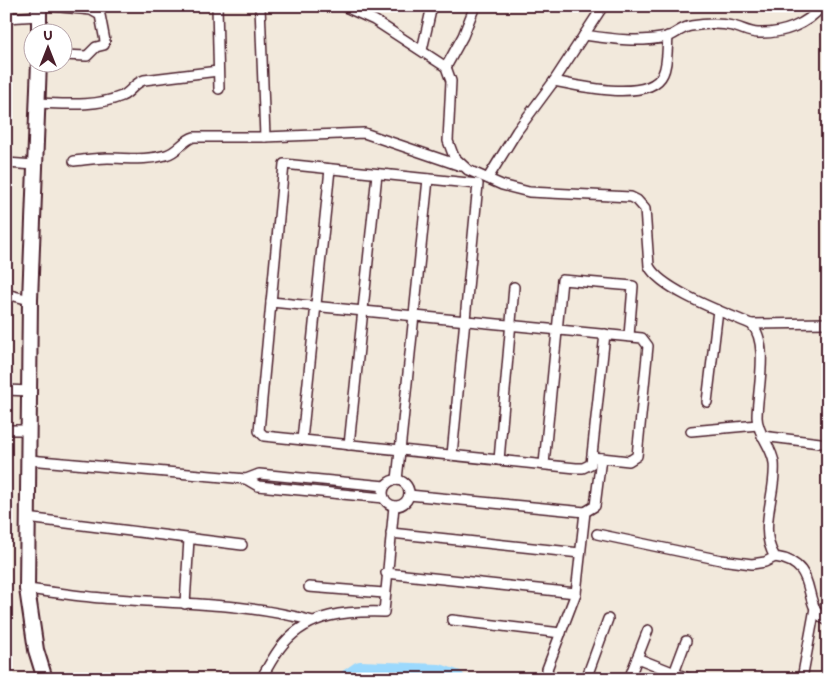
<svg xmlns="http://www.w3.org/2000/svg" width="834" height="685" font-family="Itim,sans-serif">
  <rect width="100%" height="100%" fill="#f2e9dc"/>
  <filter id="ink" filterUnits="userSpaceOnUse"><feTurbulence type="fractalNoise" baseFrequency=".02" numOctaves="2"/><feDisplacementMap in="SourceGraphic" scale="10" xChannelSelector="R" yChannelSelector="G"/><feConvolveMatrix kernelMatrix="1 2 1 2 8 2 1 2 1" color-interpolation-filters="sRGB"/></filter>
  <g filter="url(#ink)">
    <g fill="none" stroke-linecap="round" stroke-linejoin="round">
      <path stroke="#9cd9fd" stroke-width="18" d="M 347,679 L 360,670 L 439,673 L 456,679"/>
      <g stroke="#4a1f2b" stroke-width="12">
        <g id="street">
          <path d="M 51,6 L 91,10 L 100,15 L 105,41 L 104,45 L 96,47 L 87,56 L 62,55"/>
          <path d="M 217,6 L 219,89"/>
          <path d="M 260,6 L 265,137"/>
          <path d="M 343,6 L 374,20 L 446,67 L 451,81 L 448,141 L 454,157 L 468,170 L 502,185 L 529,192 L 631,197 L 637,200 L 645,209 L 649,266 C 661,290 725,313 751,324 C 770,342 757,392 757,417 C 757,434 772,446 774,463 C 777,493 757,529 775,557 C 823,564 798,607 828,621"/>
          <path d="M 6,18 L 39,16"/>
          <path d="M 584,35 C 612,39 638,43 667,37 C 675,35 682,27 691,26 C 703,24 720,23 733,26 C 741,28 750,33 758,33 C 782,34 807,25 822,6"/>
          <path d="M 422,50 L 432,6"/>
          <path d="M 446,67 L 463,36 L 475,6"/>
          <path d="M 554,81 C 578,86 650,103 663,74 C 668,64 667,47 668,36"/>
          <path d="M 39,103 C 66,104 95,107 122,96 C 131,92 134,83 144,80 L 218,71"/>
          <path d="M 74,161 C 85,160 96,158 108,158 C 128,158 146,161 166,155 C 178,152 183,140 194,137 L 265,137 L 364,133 L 461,166"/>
          <path d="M 6,163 L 35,165"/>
          <path d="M 488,178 L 517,131 L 554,81 L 603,6"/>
          <path d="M 6,294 L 30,300"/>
          <path d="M 271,302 L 642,338 L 648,346 L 637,456 L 629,461 L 592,457"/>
          <path d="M 751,324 L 828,323"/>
          <path d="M 6,390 L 30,391"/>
          <path d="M 707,402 L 718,310"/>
          <path d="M 6,430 L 28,430"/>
          <path d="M 691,431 L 758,425"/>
          <path d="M 762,436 L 820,443"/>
          <path d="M 302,440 L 330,169"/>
          <path d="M 349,445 L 377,174"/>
          <path d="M 452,455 L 478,184 L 284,164 L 259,431 L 264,436 L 576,468 L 583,468 L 591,464 L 605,334"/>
          <path d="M 29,460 L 246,479 L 259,474 L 385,486"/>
          <path d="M 499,460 L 514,287"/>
          <path d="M 544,464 L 562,280 L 633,286 L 629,336"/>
          <path d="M 246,479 L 258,486 L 384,498"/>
          <circle cx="396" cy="493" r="13"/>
          <path d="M 397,480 L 428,179"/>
          <path d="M 409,495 L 585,512"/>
          <path d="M 27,518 L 242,545"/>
          <path d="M 391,533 L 580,553"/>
          <path d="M 597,534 L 721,560 L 752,564 L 765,562 L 775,557"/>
          <path d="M 386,573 L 576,593"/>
          <path d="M 309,587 L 384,593"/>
          <path d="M 27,589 C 52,592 77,596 102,598 C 173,604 245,602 313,621"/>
          <path d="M 185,604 L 189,539"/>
          <path d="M 452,620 L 561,633"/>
          <path d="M 637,658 L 690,679"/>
          <path d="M 674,673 L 686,641"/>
          <path d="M 261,679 C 268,667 275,653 284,643 C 310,613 347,611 384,612 L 394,506"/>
          <path d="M 550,679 L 547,669 L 576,593 L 585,512 L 595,506 L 601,458"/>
          <path d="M 586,679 L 608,619"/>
          <path d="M 629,679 L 648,630"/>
          <path d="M 802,679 L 815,608"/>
        </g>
      </g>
      <g stroke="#4a1f2b" stroke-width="18">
        <g id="primary">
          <path d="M 39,32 L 39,6"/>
          <path d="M 39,62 L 30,300 L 27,589 L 36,650 L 45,679"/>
        </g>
      </g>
      <use href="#street" stroke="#fff" stroke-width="9"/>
      <use href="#primary" stroke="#fff" stroke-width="14"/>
    </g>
  </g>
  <rect width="834" height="685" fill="none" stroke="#fff" stroke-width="25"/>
  <rect x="12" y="12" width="809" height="660" fill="none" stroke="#4a1f2b" stroke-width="2" filter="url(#ink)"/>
  <g transform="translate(48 48)"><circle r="24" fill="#ffffff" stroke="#b7a5aa"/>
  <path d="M0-4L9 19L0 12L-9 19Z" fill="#4a1f2b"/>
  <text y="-8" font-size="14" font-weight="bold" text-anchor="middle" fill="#4a1f2b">U</text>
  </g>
</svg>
